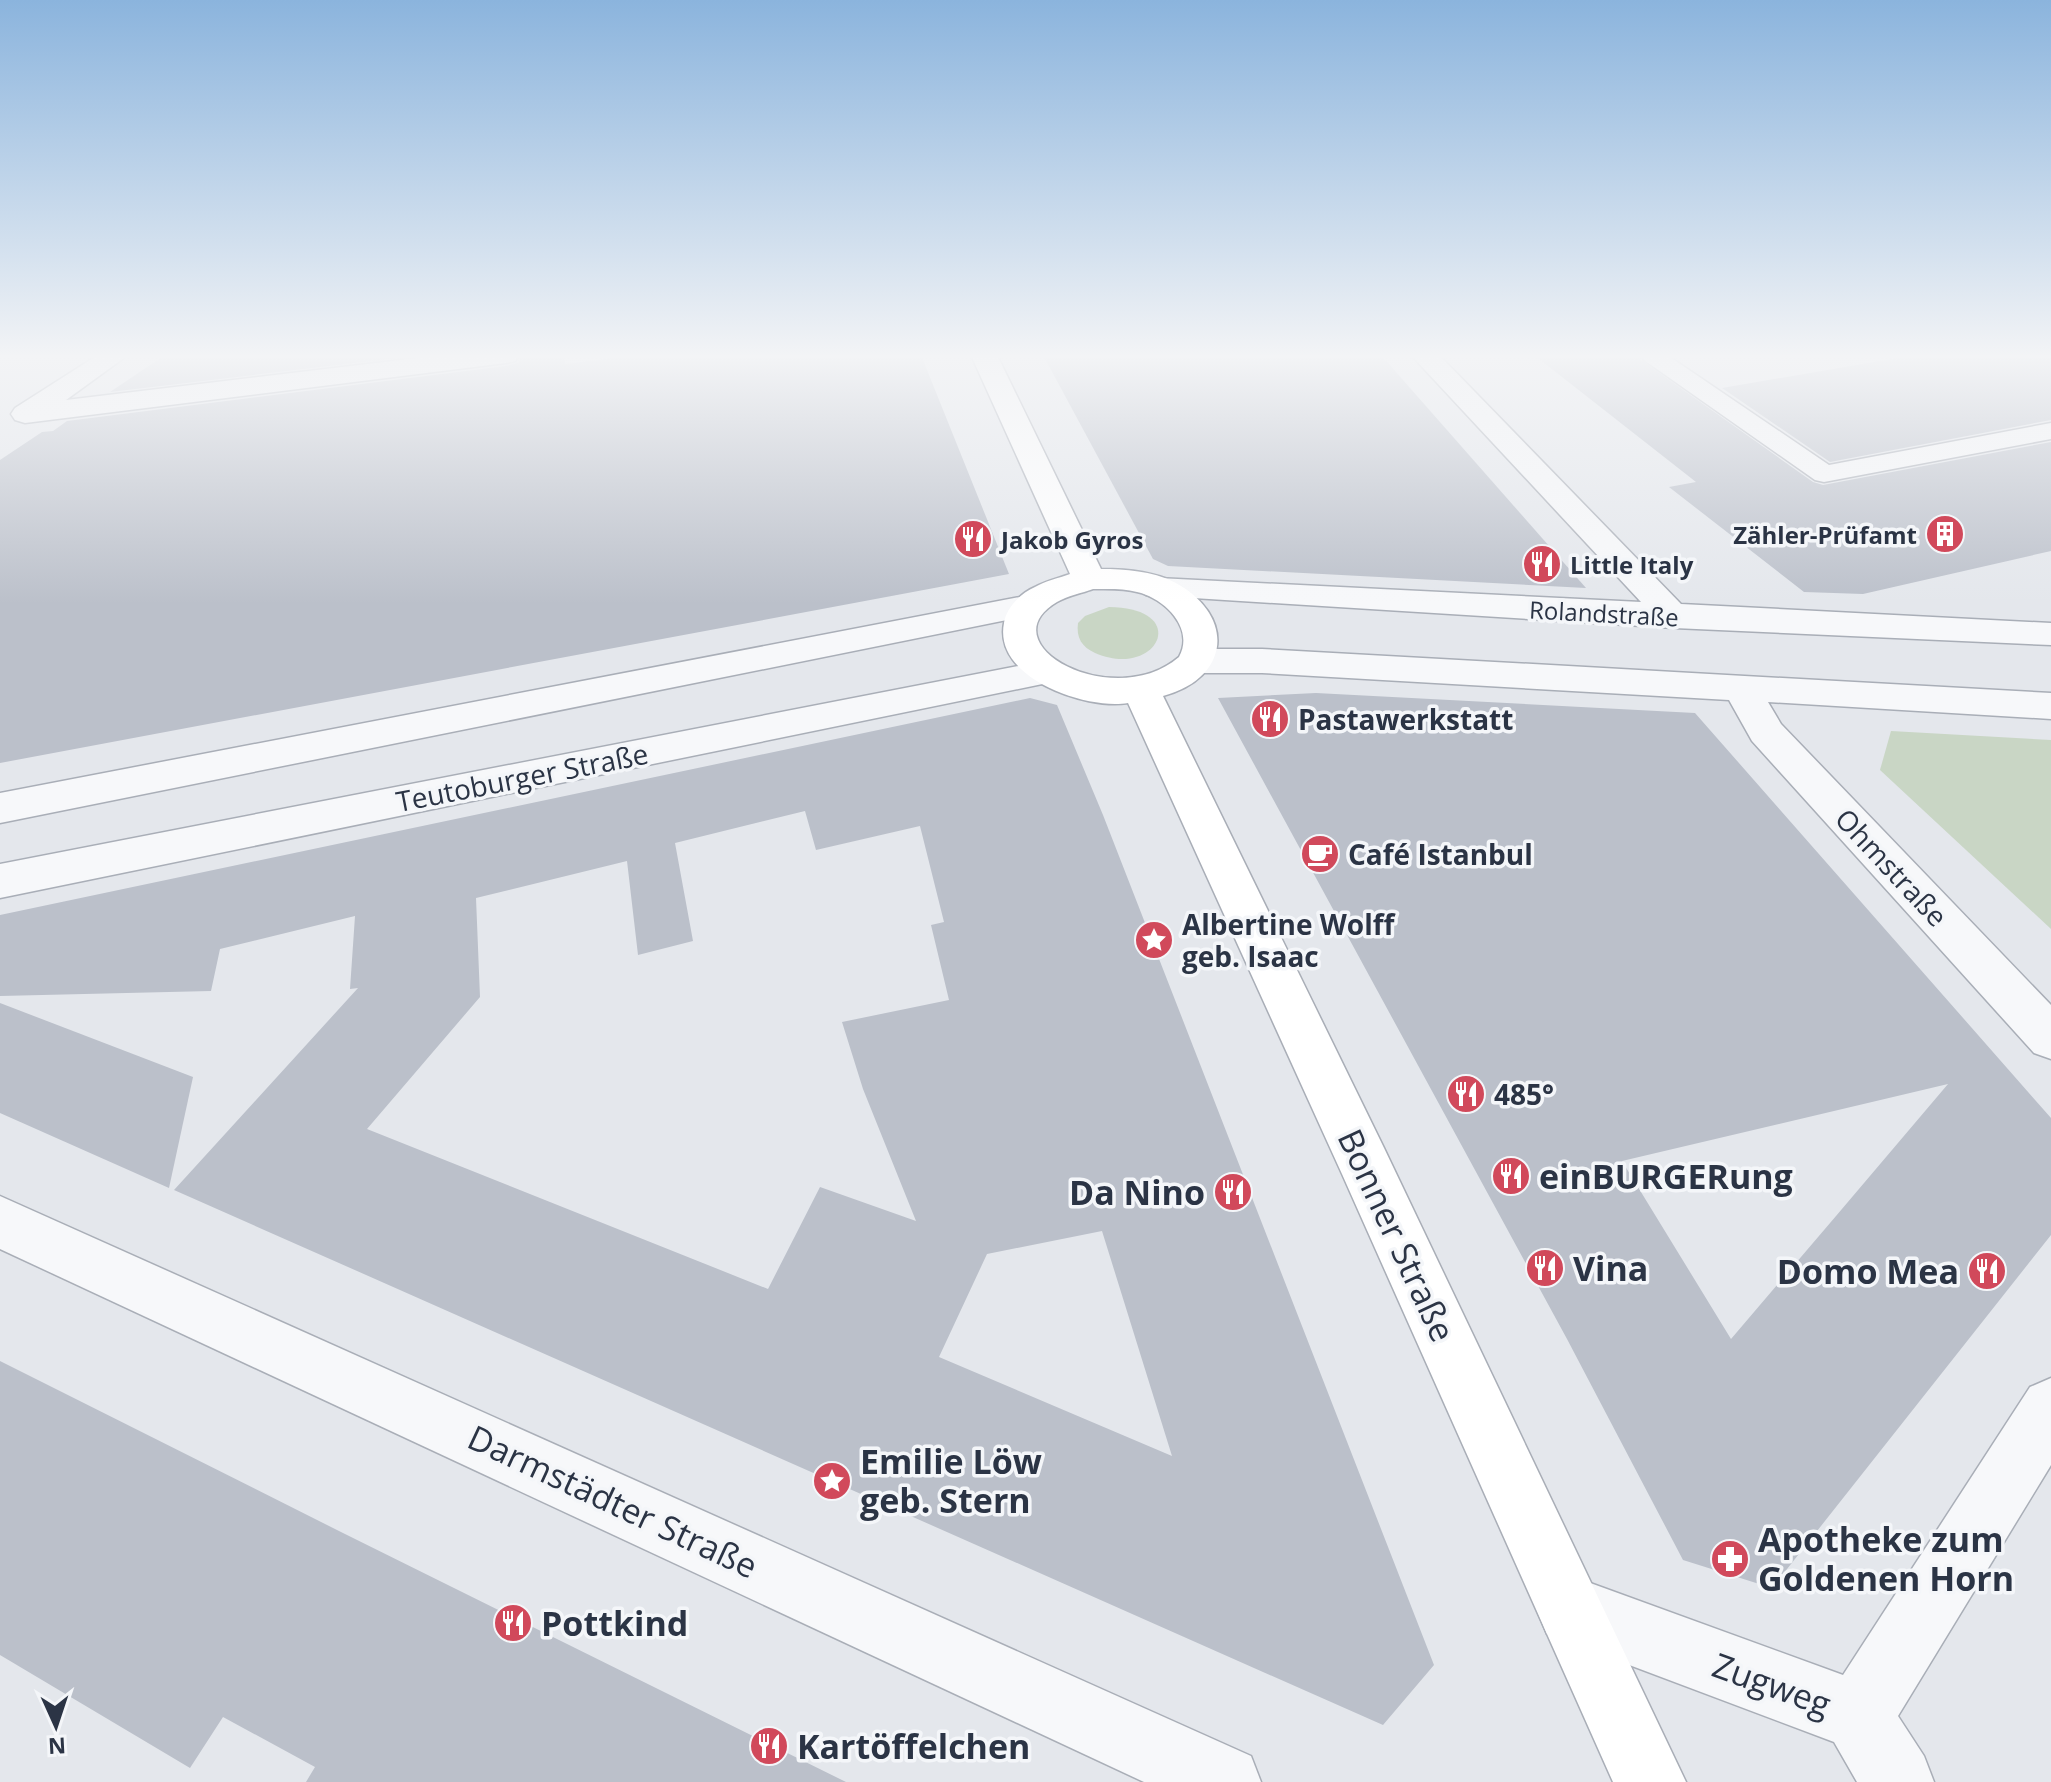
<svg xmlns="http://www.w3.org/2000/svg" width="2051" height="1782" font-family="'Open Sans',sans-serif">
  <rect width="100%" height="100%" fill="#e4e7ec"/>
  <g fill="#c9d6c5">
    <path d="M 1109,607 C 1193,608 1157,680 1095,653 C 1082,647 1076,638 1078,623 L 1085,616 Z"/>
    <path d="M 1891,731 L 2051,740 L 2051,929 L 1880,770 Z"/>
  </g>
  <g fill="#bbc0ca" fill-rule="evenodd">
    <path d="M 165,355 L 421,355 L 110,392 Z"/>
    <path d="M 522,355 L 564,355 L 565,364 L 638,355 L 921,355 L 1009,574 L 0,763 L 0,460 L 42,432 L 53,431 L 67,421 L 506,366 L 518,363 Z"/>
    <path d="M 1043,355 L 1381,355 L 1586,588 L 1168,566 L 1153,559 Z"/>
    <path d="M 1534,355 L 1634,355 L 1813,482 L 1823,485 L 2051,442 L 2051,551 L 1863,594 L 1804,592 L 1669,487 L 1696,482 Z"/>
    <path d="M 1915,355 L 2051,355 L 2051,420 L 1830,462 L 1722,388 Z"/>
    <path d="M 1316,693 L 1695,713 L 2051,1118 L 2051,1235 L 1772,1588 L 1683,1560 L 1567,1339 L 1218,698 ZM 1948,1084 L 1836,1216 L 1731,1339 L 1622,1161 Z"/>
    <path d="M 1030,698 L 1057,705 L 1103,815 L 1434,1665 L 1383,1725 L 174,1190 L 358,988 L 350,989 L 355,916 L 220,949 L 211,991 L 0,996 L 0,915 ZM 805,811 L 816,850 L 920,826 L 944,922 L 931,925 L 949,1000 L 842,1022 L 863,1089 L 916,1221 L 820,1187 L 768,1289 L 367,1129 L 480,997 L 476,898 L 627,861 L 638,955 L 693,941 L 675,843 ZM 1102,1231 L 1172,1456 L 939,1357 L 987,1254 Z"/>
    <path d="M 0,1003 L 193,1077 L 169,1188 L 0,1113 Z"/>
    <path d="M 0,1361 L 343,1533 L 846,1782 L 306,1782 L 315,1767 L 223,1717 L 190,1768 L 0,1655 Z"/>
  </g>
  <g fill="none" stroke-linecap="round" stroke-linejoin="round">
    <g stroke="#a9aeb7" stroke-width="3">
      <path id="lane" d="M 1641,355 L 1667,355 L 1829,465 L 2051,423 L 2051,439 L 1824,482 L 1815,480 L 1644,360 Z"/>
    </g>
    <g stroke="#a9aeb7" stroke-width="3">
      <g id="street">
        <path d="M 98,355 L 128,355 L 66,400 L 443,355 L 519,355 L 515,361 L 506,363 L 25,423 L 15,420 L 11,414 L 15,408 Z"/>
        <path d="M 1411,355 L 1439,355 L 1681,604 L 2051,623 L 2051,645 L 1674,628 L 1146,595 L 1141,588 L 1146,581 L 1158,578 L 1641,602 Z"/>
        <path d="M 1030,595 L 1042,599 L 1047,606 L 1042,613 L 0,823 L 0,793 Z"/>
        <path d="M 1196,649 L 1262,649 L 2051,693 L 2051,719 L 1768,702 L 1781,724 L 2051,1005 L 2051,1059 L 2034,1053 L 1752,741 L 1729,700 L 1262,673 L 1196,673 L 1183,669 L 1178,661 L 1183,653 Z"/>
        <path d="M 1044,661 L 1057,665 L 1062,673 L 1057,681 L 0,898 L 0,864 Z"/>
        <path d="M 0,1196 L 1251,1756 L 1261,1782 L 1144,1782 L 0,1249 Z"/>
        <path d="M 2051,1378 L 2051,1465 L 1898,1716 L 1924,1756 L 1934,1782 L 1857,1782 L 1834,1742 L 1547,1634 L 1537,1610 L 1547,1586 L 1571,1576 L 1843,1675 L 2030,1387 Z"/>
      </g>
    </g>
    <g stroke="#a9aeb7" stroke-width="3">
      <path id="secondary" d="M 971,355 L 997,355 L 1101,569 C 1125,569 1152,571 1174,582 C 1236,615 1231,678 1163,696 L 1384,1148 L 1686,1782 L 1613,1782 L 1342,1174 L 1128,703 C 1085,710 993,678 1004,623 C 1006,608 1021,593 1035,587 C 1045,581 1059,578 1070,574 ZM 1093,589 C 1107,589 1123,588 1137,592 C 1164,598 1195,628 1179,657 C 1114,713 986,644 1057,602 C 1067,596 1082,593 1093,589 Z"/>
    </g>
    <use href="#lane" fill="#f7f8fa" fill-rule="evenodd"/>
    <use href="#street" fill="#f7f8fa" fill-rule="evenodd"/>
    <use href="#secondary" fill="#fff" fill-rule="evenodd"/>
  </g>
  <linearGradient id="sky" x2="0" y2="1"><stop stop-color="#8bb4dd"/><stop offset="0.59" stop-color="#f3f4f6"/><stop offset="1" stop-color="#f3f4f6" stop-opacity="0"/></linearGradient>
  <rect width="2051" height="604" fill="url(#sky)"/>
  <defs>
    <g id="building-disc" transform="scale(2)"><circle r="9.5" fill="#d1495b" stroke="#f4f6f9"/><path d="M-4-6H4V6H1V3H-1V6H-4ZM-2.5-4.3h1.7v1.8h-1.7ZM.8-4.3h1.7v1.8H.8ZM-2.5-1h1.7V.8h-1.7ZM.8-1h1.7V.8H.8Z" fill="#fff"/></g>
    <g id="restaurant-disc" transform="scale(2)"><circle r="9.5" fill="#d1495b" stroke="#f4f6f9"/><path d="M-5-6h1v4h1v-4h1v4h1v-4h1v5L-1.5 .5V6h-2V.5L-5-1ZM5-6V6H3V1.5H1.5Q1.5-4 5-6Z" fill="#fff"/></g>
    <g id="cafe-disc" transform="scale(2)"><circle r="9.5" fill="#d1495b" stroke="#f4f6f9"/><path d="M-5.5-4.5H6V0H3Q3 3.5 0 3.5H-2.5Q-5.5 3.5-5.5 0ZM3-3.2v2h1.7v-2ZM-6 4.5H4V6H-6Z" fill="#fff"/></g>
    <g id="sight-disc" transform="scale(2)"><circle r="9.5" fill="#d1495b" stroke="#f4f6f9"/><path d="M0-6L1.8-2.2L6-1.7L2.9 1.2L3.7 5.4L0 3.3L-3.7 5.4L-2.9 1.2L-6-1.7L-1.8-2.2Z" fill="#fff"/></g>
    <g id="pharmacy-disc" transform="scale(2)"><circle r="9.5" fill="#d1495b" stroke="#f4f6f9"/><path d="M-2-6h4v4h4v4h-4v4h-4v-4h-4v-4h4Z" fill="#fff"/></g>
  </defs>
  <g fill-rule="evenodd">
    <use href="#building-disc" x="1945" y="534"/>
    <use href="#restaurant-disc" x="973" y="539"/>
    <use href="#restaurant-disc" x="1542" y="564"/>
    <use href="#restaurant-disc" x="1270" y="719"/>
    <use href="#cafe-disc" x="1320" y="854"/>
    <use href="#sight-disc" x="1154" y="940"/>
    <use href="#restaurant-disc" x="1466" y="1094"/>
    <use href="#restaurant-disc" x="1511" y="1176"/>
    <use href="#restaurant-disc" x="1233" y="1192"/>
    <use href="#restaurant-disc" x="1545" y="1268"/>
    <use href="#restaurant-disc" x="1987" y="1271"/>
    <use href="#sight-disc" x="832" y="1481"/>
    <use href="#pharmacy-disc" x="1730" y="1559"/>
    <use href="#restaurant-disc" x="513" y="1623"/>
    <use href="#restaurant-disc" x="769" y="1746"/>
  </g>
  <g text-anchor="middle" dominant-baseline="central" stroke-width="7" stroke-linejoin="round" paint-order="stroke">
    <g font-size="24" font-weight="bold" fill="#2b3445" stroke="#f4f6f9" text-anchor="start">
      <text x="1917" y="534" text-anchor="end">Zähler-Prüfamt</text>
      <text x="1001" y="539">Jakob Gyros</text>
      <text x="1570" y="564">Little Italy</text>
    </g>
    <g font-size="24" fill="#2b3445" stroke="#f4f6f9">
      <text transform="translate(1604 613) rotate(3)">Rolandstraße</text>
    </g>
    <g font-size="28" font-weight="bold" fill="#2b3445" stroke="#f4f6f9" text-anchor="start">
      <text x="1298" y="719">Pastawerkstatt</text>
      <text x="1348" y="854">Café Istanbul</text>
      <text x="1182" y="924">Albertine Wolff<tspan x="1182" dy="32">geb. Isaac</tspan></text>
      <text x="1494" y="1094">485°</text>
    </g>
    <g font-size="28" fill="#2b3445" stroke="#f4f6f9">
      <text transform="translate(522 777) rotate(-11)">Teutoburger Straße</text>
      <text transform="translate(1892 867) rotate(47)">Ohmstraße</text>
    </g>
    <g font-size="34" font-weight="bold" fill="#2b3445" stroke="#f4f6f9" text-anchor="start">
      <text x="1539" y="1176">einBURGERung</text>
      <text x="1205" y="1192" text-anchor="end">Da Nino</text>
      <text x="1573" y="1268">Vina</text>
      <text x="1959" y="1271" text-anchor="end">Domo Mea</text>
      <text x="860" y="1461">Emilie Löw<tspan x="860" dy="39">geb. Stern</tspan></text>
      <text x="1758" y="1539">Apotheke zum<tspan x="1758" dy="39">Goldenen Horn</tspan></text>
      <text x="541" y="1623">Pottkind</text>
      <text x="797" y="1746">Kartöffelchen</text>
    </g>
    <g font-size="34" fill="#2b3445" stroke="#f4f6f9">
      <text transform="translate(1397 1235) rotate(65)">Bonner Straße</text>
      <text transform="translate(613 1501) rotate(25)">Darmstädter Straße</text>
      <text transform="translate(1772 1684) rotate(20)">Zugweg</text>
    </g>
  </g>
  <g transform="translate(56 1726) rotate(177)" stroke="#f4f6f9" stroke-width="6" paint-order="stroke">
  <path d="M0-6L14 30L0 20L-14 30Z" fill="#2b3445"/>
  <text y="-12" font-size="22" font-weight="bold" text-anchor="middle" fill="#2b3445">N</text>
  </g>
</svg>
